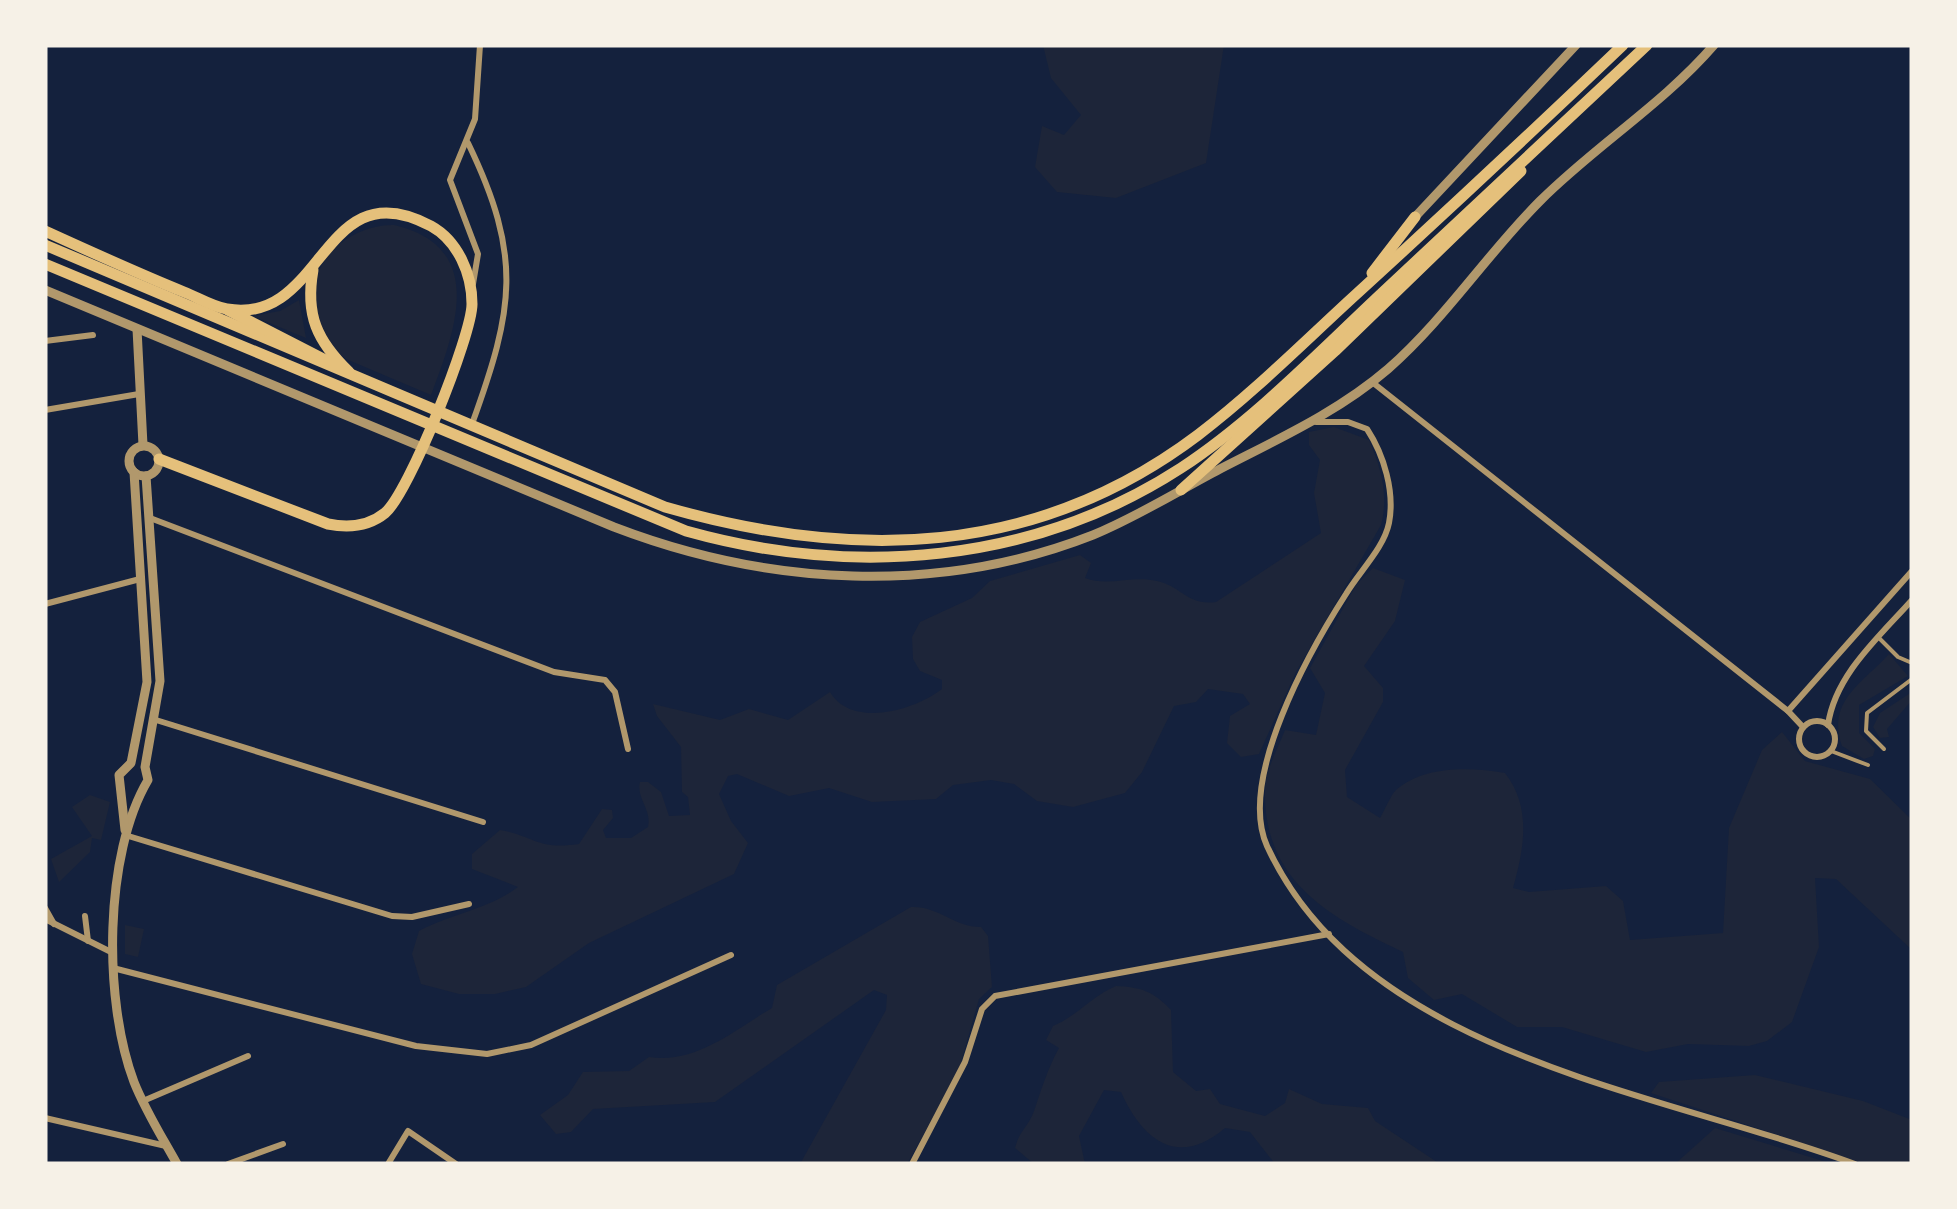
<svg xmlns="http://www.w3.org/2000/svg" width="1957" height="1209" font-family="Overpass,sans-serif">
  <rect width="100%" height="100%" fill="#14213d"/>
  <g fill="#1d2539">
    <path d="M 1043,45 L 1224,45 L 1206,163 L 1116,198 L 1057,192 L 1035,167 L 1042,126 L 1064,135 L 1081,115 L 1051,78 Z"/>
    <path d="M 394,225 C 488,247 455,331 431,395 L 346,359 L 321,338 C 319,323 314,306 315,290 C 316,251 359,224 394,225 Z"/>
    <path d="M 299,300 L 306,338 L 253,316 L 280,311 Z"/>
    <path d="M 1334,427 L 1369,440 C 1381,468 1389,495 1381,525 L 1296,672 L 1259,754 L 1241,757 L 1227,743 L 1230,716 L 1250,704 L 1243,694 L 1208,689 L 1196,702 L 1174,706 L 1142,772 L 1125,793 L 1073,807 L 1037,801 L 1014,784 L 991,780 L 953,785 L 936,799 L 872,802 L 829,788 L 789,796 L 737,774 L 728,776 L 719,794 L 731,821 L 748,843 L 734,874 L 589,943 L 526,987 L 495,994 L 459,994 L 421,984 L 412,954 L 419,931 C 452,913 487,910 518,887 L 472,869 L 472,854 L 500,830 C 535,836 537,850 579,844 L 602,809 L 612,810 L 613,818 L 603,830 L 606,838 L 631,838 L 648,827 C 652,809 636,799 640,782 L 648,782 L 661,792 L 669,816 L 690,815 L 688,797 L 682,792 L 681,747 L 657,716 L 653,704 L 720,720 L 749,709 L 788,720 L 830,692 C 852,729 915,710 942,689 L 942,680 L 920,671 L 913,659 L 912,637 L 920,622 L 972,598 L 990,581 L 1080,555 L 1091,563 L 1085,578 C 1109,587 1132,575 1157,581 C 1181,586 1188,606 1216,602 L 1321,533 L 1314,493 L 1320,460 L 1309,445 L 1309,432 Z"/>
    <path d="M 1373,568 L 1405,580 L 1395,621 L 1364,666 L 1383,688 L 1383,702 L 1345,770 L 1347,797 L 1380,818 C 1385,810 1390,796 1396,790 C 1424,765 1472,767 1505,773 C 1532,808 1524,848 1513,888 L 1529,892 L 1606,886 L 1623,901 L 1630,940 L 1723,933 L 1729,828 L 1762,750 L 1782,732 L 1805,761 L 1870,779 L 1912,820 L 1912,950 L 1836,879 L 1815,878 L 1819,947 L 1792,1022 L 1767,1041 L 1749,1046 L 1688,1044 L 1646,1052 L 1562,1027 L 1517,1027 L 1462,994 L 1434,1000 L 1408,978 L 1403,952 C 1331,918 1263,882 1265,790 C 1265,771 1278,748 1285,730 L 1316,735 L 1325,693 L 1310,668 L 1356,585 Z"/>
    <path d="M 1889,654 L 1908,676 L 1859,705 L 1859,733 L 1875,749 L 1873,756 L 1864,759 L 1842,746 C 1826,701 1863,683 1889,654 Z"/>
    <path d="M 1912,692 L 1912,700 L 1887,729 L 1889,737 L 1880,738 L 1873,727 L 1880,713 Z"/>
    <path d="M 90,795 L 110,802 L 101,840 L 92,838 L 90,852 L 59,882 L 51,859 L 92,836 L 72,807 Z"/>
    <path d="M 911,907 C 939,906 954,927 981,927 L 988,936 L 992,987 L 979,999 L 958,1073 L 907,1164 L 800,1164 L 886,1010 L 887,995 L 874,990 L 715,1102 L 593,1109 L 571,1132 L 556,1134 L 540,1115 L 568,1095 L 583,1072 L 629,1071 L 649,1057 C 696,1064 733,1031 772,1008 L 777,985 Z"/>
    <path d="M 125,925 L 144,929 L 138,957 L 125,954 Z"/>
    <path d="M 1116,986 C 1142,987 1154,992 1171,1010 L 1173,1072 L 1196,1091 L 1210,1089 L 1220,1104 L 1265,1116 L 1285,1103 L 1289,1089 L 1322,1104 L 1368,1108 L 1375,1121 L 1440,1164 L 1275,1164 L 1250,1132 L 1225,1128 C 1177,1169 1142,1139 1121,1092 L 1104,1090 L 1079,1136 L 1085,1164 L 1034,1164 L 1015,1148 C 1019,1131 1029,1126 1034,1111 C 1042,1088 1047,1070 1059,1048 L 1046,1040 L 1053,1026 C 1077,1016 1092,996 1116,986 Z"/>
    <path d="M 1755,1075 L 1863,1101 L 1912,1120 L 1912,1164 L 1865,1164 L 1651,1093 L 1659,1082 Z"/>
    <path d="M 1715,1128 L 1833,1164 L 1675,1164 Z"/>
  </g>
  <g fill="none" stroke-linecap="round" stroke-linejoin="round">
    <g stroke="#b1986c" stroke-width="4">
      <path d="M 1879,638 L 1898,657 L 1912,663"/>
      <path d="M 1884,749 L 1866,731 L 1867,713 L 1912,679"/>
      <path d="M 1831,751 L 1868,765"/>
    </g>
    <g stroke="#b1986c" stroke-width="6">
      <path d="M 468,143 C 523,257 514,308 472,424"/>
      <path d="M 473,284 L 478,254 L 450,180 L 475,119 L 480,45"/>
      <path d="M 45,341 L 93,335"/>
      <path d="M 1372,382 L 1788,711 L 1912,571"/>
      <path d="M 45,410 L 139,394"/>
      <path d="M 1316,422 L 1348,422 L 1367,429 C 1384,455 1395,492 1389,523 C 1384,548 1359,572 1346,594 C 1310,650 1237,779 1267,846 C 1364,1057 1663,1092 1855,1164"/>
      <path d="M 150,518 L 554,672 L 605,680 L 615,692 L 628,749"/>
      <path d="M 45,604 L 140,579"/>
      <path d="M 1788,711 L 1803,727"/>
      <path d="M 156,720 L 483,822"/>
      <circle cx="1817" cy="739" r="18"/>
      <path d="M 1828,725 C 1835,675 1879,637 1912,600"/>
      <path d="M 125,835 L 392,916 L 412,917 L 469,904"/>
      <path d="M 45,908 L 54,924"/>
      <path d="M 85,916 L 88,941"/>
      <path d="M 45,919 L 113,953"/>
      <path d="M 113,968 L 416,1046 L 487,1054 L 531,1045 L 731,955"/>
      <path d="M 143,1101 L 248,1056"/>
      <path d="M 45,1118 L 166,1146"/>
      <path d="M 228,1164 L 283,1144"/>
      <path d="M 388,1164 L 408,1131 L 456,1164"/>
      <path d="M 912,1164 L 965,1062 L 982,1009 L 995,996 L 1329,934"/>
    </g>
    <g stroke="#b1986c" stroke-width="9">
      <path d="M 1415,217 L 1576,45"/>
      <path d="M 45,290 L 614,527 C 768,586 938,596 1093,535 C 1137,517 1178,491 1220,469 C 1278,439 1338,412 1388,369 C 1445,319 1487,254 1540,201 C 1595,146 1663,104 1714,45"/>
      <path d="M 137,329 L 143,445"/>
      <circle cx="144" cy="461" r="15"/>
      <path d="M 146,476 L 160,681 L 145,767 L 148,780 C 104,854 103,1000 134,1082 C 145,1110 162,1137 177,1164"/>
      <path d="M 125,830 L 119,775 L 131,763 L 147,682 L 134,472"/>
    </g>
    <g stroke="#e5c07b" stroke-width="11">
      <path d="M 45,231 C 91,252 137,273 184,292 C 197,297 213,307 227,309 C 325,326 321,167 431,226 C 458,241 472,274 472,304 C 472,335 409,493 385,513 C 369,526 348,528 328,524 L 159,459"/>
      <path d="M 45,245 L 665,507 C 853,561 1035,558 1198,435 C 1253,393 1301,345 1351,299 C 1443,215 1533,131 1623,45"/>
      <path d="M 45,264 L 686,531 C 854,578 1033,564 1181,468 C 1254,420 1318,353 1381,294 C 1470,211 1559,128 1647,45"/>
      <path d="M 313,270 C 305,315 317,341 349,372"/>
      <path d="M 1372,273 L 1415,217"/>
      <path d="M 228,310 L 327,361"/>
      <path d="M 1181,490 L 1335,351 L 1521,171"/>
    </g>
  </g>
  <rect width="1957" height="1209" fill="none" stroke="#f6f1e7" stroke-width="95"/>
</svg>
